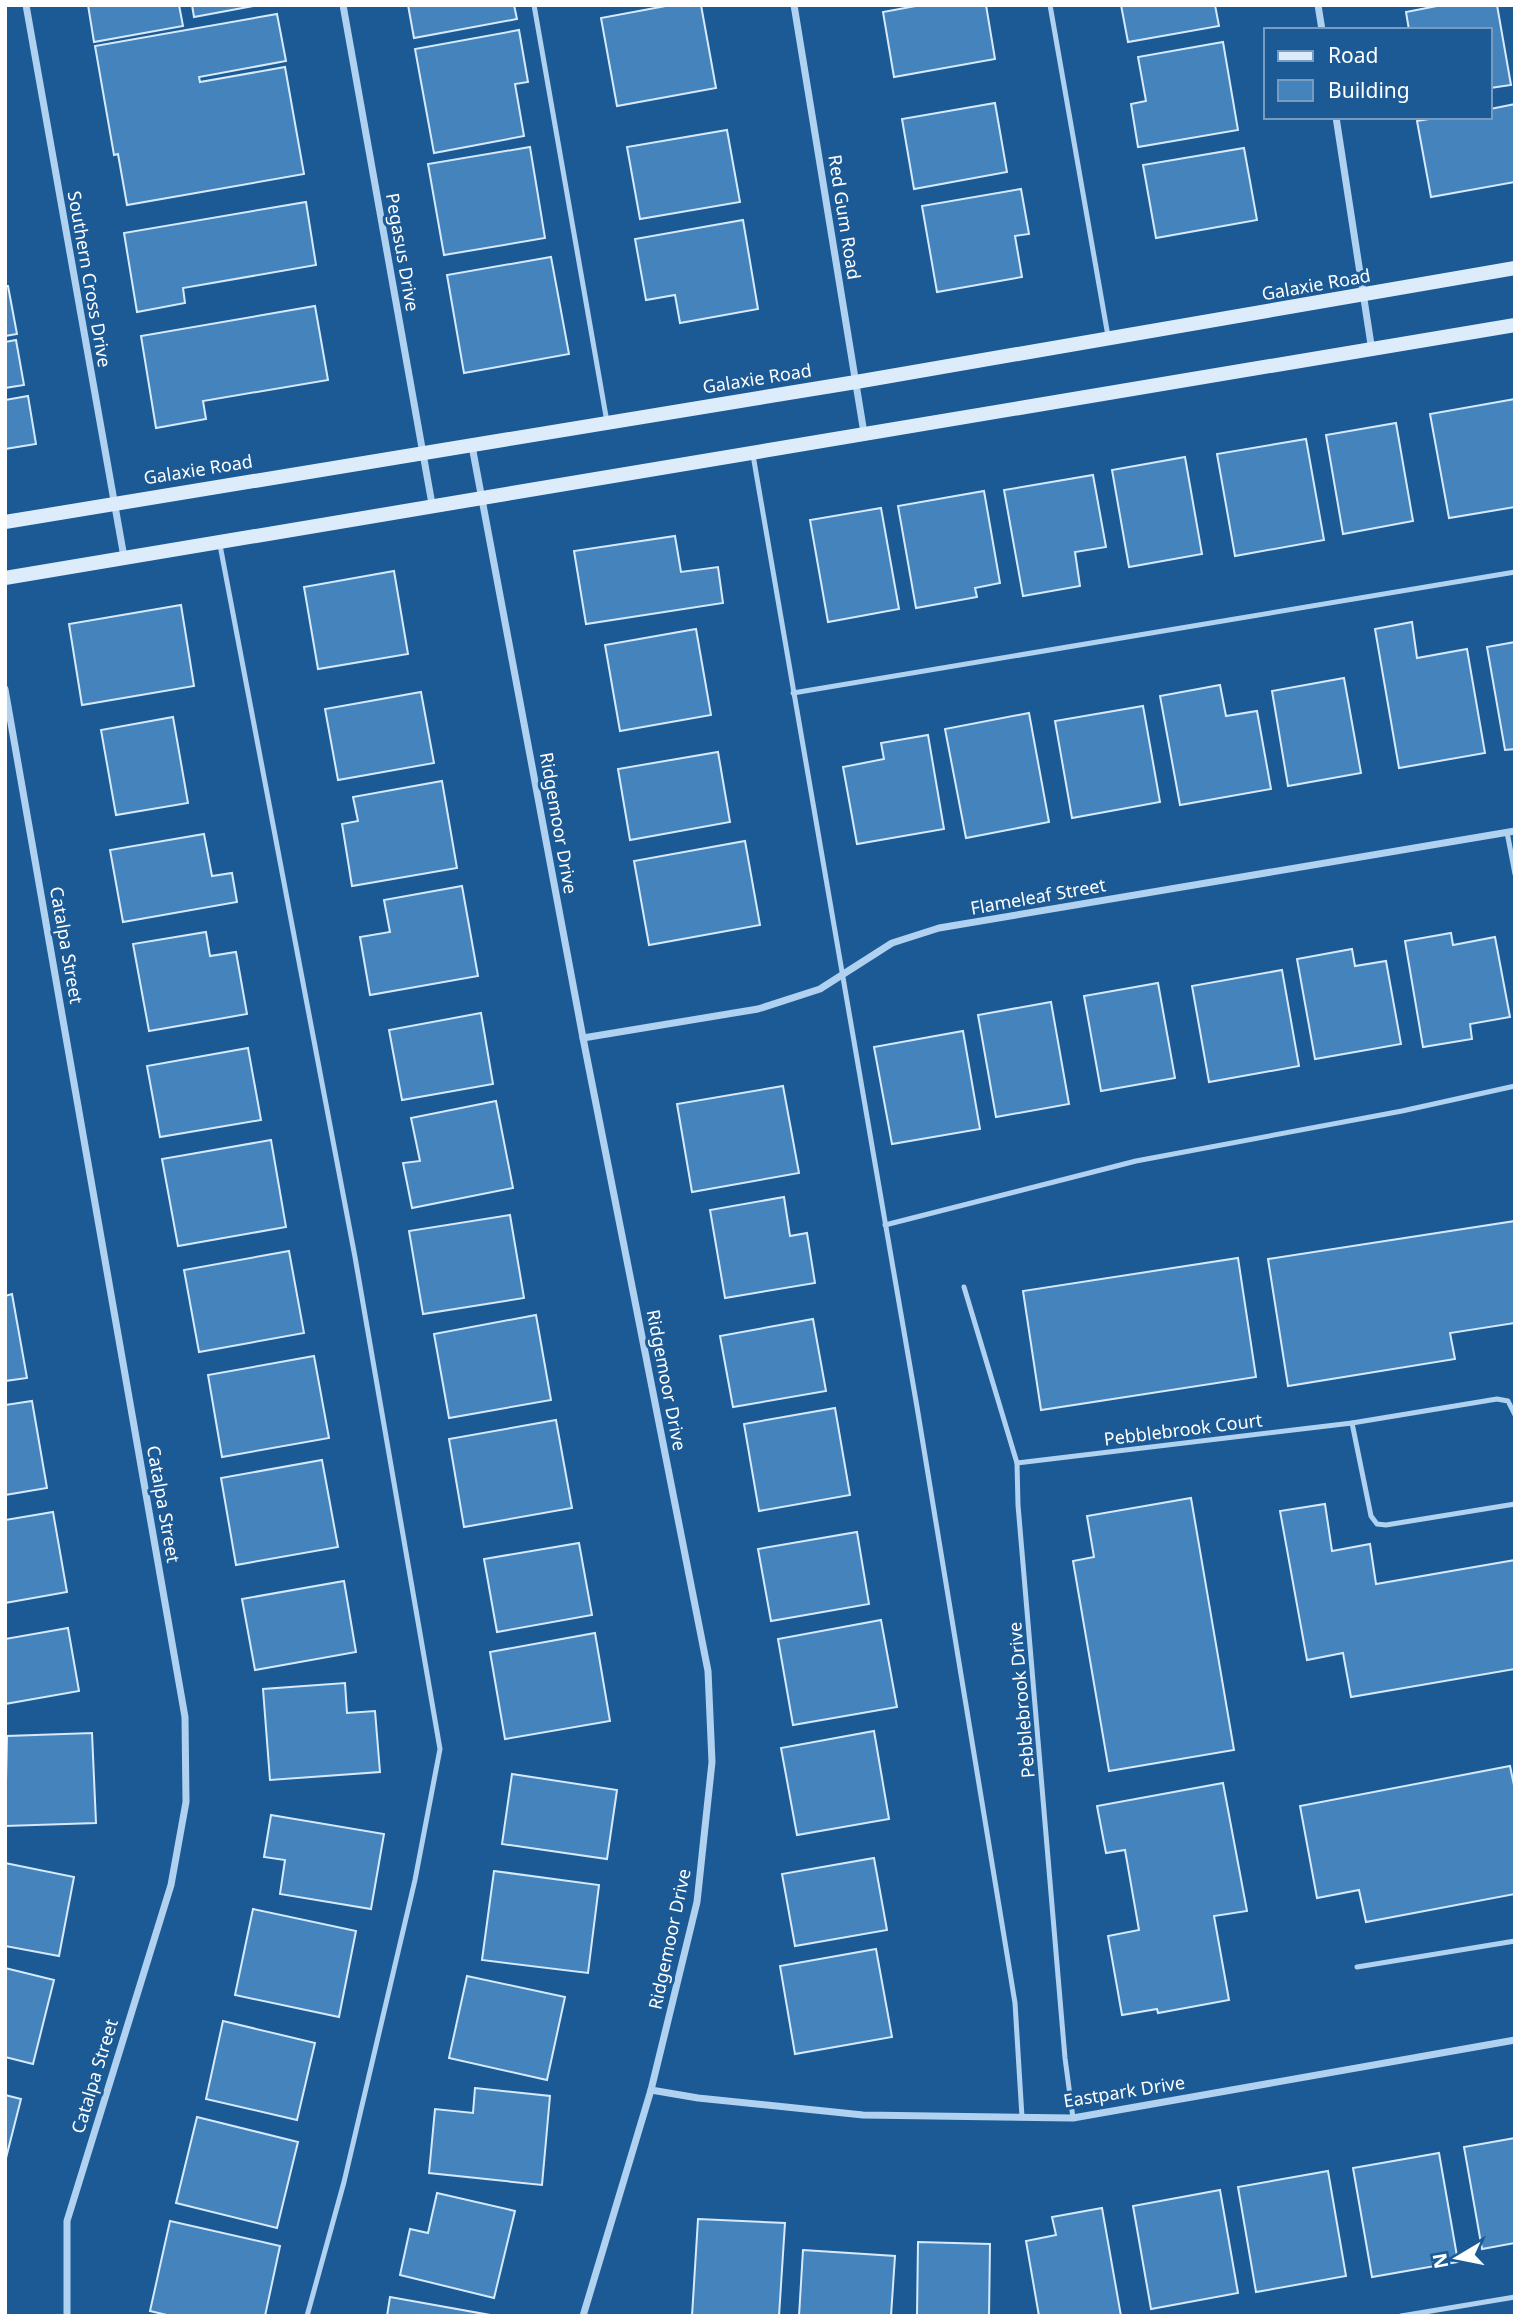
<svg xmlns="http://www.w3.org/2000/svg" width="1520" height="2321" font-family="'Noto Sans',sans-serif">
  <rect width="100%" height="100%" fill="#1c5a96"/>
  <g fill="#4583bd" stroke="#d6eafb" stroke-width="2">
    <path d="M 88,5 L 179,5 L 183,26 L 94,42 Z"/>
    <path d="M 192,5 L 259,5 L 194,17 Z"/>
    <path d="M 408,5 L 514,5 L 517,19 L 414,38 Z"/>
    <path d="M 671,5 L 701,5 L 716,88 L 617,106 L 601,18 Z"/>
    <path d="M 921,5 L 986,5 L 995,59 L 894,77 L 883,12 Z"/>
    <path d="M 1121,5 L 1215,5 L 1219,26 L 1128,42 Z"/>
    <path d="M 1442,5 L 1497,5 L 1511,85 L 1490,88 L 1490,30 L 1409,30 L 1406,12 Z"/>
    <path d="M 277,14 L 286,61 L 199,77 L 200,82 L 285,67 L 304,174 L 127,205 L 118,154 L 114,155 L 95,46 Z"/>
    <path d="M 519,30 L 528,82 L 515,84 L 524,136 L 434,153 L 415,49 Z"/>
    <path d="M 1223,42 L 1238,130 L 1138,147 L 1131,104 L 1146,101 L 1138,57 Z"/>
    <path d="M 995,103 L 1007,172 L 914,189 L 902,119 Z"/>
    <path d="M 1515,104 L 1515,182 L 1431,197 L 1417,121 L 1441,117 L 1490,117 L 1490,109 Z"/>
    <path d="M 727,130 L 740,202 L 640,219 L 627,147 Z"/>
    <path d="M 530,147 L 545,238 L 444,255 L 428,164 Z"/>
    <path d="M 1244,148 L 1257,220 L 1156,238 L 1143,165 Z"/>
    <path d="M 1021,189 L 1029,234 L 1015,236 L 1022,277 L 937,292 L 922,206 Z"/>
    <path d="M 306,202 L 316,265 L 183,288 L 185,303 L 137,312 L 124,233 Z"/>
    <path d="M 743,220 L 758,309 L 680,323 L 675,295 L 646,300 L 635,239 Z"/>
    <path d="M 551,257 L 569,354 L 464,373 L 447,275 Z"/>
    <path d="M 5,286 L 8,286 L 17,334 L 5,336 Z"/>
    <path d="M 315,306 L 328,380 L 203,401 L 206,419 L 156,428 L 141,336 Z"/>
    <path d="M 16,340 L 24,385 L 5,388 L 5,342 Z"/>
    <path d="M 28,396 L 36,444 L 5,449 L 5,400 Z"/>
    <path d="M 1515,399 L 1515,507 L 1449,518 L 1430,414 Z"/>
    <path d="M 1396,423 L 1413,521 L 1343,534 L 1326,435 Z"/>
    <path d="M 1306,439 L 1324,540 L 1235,556 L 1217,454 Z"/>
    <path d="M 1185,457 L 1202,554 L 1129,567 L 1112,470 Z"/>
    <path d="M 1093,475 L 1106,547 L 1075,552 L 1080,586 L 1023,596 L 1004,490 Z"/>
    <path d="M 984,491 L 1000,583 L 975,588 L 977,597 L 916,608 L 898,506 Z"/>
    <path d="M 881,508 L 899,609 L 828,622 L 810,520 Z"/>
    <path d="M 675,536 L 681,572 L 718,567 L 723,603 L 586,624 L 574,551 Z"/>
    <path d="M 394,571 L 408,654 L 318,669 L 304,587 Z"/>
    <path d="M 181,605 L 194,686 L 82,705 L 69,624 Z"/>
    <path d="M 1412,622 L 1417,658 L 1467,649 L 1485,753 L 1399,768 L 1375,629 Z"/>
    <path d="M 696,629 L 711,715 L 620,731 L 605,645 Z"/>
    <path d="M 1515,642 L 1515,749 L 1505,750 L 1487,647 Z"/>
    <path d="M 1344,678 L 1361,773 L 1288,786 L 1272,691 Z"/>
    <path d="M 1220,685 L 1226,716 L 1257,711 L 1271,789 L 1180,805 L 1160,696 Z"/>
    <path d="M 421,692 L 434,763 L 338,780 L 325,709 Z"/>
    <path d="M 1143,706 L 1160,802 L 1072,818 L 1055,721 Z"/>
    <path d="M 1029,713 L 1049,822 L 966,838 L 945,729 Z"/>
    <path d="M 173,717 L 188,803 L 116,815 L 101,730 Z"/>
    <path d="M 928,735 L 944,829 L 857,844 L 843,767 L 884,759 L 881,743 Z"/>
    <path d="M 718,752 L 730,822 L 630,840 L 618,769 Z"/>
    <path d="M 442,781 L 457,868 L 352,886 L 342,824 L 358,821 L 353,797 Z"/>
    <path d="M 204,834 L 212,876 L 232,873 L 237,902 L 123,922 L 110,850 Z"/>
    <path d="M 745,841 L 760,925 L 649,945 L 634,861 Z"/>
    <path d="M 462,886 L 478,976 L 370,995 L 360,937 L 390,932 L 384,900 Z"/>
    <path d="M 206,932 L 210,956 L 236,952 L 247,1014 L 149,1031 L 133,944 Z"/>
    <path d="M 1451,933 L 1453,945 L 1495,937 L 1510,1017 L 1470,1024 L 1472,1039 L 1423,1047 L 1405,941 Z"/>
    <path d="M 1352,949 L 1355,966 L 1386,961 L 1401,1044 L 1315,1059 L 1297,959 Z"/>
    <path d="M 1282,970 L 1299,1066 L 1209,1082 L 1192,986 Z"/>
    <path d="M 1158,983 L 1175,1078 L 1101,1091 L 1084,996 Z"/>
    <path d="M 1051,1002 L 1069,1104 L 996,1117 L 978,1015 Z"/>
    <path d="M 481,1013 L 493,1084 L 402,1100 L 389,1030 Z"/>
    <path d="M 963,1031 L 980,1129 L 892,1144 L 874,1047 Z"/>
    <path d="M 248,1048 L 261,1120 L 160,1137 L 147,1066 Z"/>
    <path d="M 783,1086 L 799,1173 L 692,1192 L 677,1104 Z"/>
    <path d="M 496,1101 L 513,1188 L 412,1208 L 403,1163 L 420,1161 L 411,1118 Z"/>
    <path d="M 271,1140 L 286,1227 L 178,1246 L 162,1159 Z"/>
    <path d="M 784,1197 L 790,1236 L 807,1233 L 815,1283 L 725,1298 L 710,1210 Z"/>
    <path d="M 510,1215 L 524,1298 L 423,1314 L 409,1231 Z"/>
    <path d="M 1515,1221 L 1515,1323 L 1450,1333 L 1455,1359 L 1288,1386 L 1268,1259 Z"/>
    <path d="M 289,1251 L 304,1333 L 199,1352 L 184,1270 Z"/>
    <path d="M 1238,1258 L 1256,1377 L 1041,1410 L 1023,1291 Z"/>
    <path d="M 12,1294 L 27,1378 L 5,1381 L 5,1296 Z"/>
    <path d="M 536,1315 L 551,1400 L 449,1418 L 434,1334 Z"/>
    <path d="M 813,1319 L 826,1391 L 733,1407 L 720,1336 Z"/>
    <path d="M 314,1356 L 329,1438 L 222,1457 L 208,1375 Z"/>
    <path d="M 32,1401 L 47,1488 L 5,1495 L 5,1405 Z"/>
    <path d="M 835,1408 L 850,1495 L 759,1511 L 744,1424 Z"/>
    <path d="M 556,1420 L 572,1508 L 464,1527 L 449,1439 Z"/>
    <path d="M 322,1460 L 338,1547 L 236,1565 L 221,1478 Z"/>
    <path d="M 1191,1498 L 1234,1750 L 1109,1771 L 1073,1561 L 1094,1557 L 1087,1516 Z"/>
    <path d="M 1325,1504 L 1332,1551 L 1370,1544 L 1376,1584 L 1515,1560 L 1515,1669 L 1351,1697 L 1343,1653 L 1307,1660 L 1280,1511 Z"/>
    <path d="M 53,1512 L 67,1592 L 5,1603 L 5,1520 Z"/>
    <path d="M 857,1532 L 869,1604 L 771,1621 L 758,1549 Z"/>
    <path d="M 579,1543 L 592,1615 L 497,1632 L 484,1559 Z"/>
    <path d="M 344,1581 L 356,1652 L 255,1670 L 242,1599 Z"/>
    <path d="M 881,1620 L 897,1707 L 793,1725 L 778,1639 Z"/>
    <path d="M 68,1628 L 79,1691 L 5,1704 L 5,1639 Z"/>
    <path d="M 595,1633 L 610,1721 L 505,1739 L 490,1652 Z"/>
    <path d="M 345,1683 L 347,1713 L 375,1711 L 380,1772 L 270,1780 L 263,1689 Z"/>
    <path d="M 874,1731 L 889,1819 L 797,1835 L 781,1748 Z"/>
    <path d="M 92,1733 L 96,1823 L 5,1826 L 7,1736 Z"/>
    <path d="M 1510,1766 L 1515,1790 L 1515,1894 L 1366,1922 L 1359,1890 L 1317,1898 L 1300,1806 Z"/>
    <path d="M 512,1774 L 617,1790 L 607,1859 L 502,1844 Z"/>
    <path d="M 1223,1783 L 1247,1911 L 1214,1916 L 1229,2000 L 1158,2013 L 1157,2009 L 1122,2015 L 1108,1936 L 1139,1930 L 1125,1850 L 1106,1853 L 1097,1806 Z"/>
    <path d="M 271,1815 L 384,1834 L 371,1909 L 280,1894 L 285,1860 L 264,1857 Z"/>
    <path d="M 874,1858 L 887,1930 L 795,1946 L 782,1874 Z"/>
    <path d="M 5,1863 L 74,1877 L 59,1956 L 5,1946 Z"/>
    <path d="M 494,1871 L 599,1885 L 588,1973 L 482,1960 Z"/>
    <path d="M 253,1909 L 356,1931 L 339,2017 L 235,1995 Z"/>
    <path d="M 876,1949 L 892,2037 L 795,2054 L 780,1966 Z"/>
    <path d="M 5,1968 L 54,1980 L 33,2064 L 5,2057 Z"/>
    <path d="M 467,1976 L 565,1997 L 547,2080 L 449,2058 Z"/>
    <path d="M 223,2021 L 315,2043 L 297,2120 L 206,2099 Z"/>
    <path d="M 475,2088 L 550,2096 L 542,2185 L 429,2173 L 435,2109 L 473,2113 Z"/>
    <path d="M 5,2095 L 21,2099 L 5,2162 Z"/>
    <path d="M 197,2117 L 298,2142 L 277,2228 L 176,2203 Z"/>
    <path d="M 1515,2138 L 1515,2243 L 1482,2249 L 1464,2147 Z"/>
    <path d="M 1439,2153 L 1458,2262 L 1372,2277 L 1353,2168 Z"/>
    <path d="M 1328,2171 L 1346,2276 L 1256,2292 L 1238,2187 Z"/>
    <path d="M 1220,2190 L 1238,2293 L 1151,2309 L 1133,2206 Z"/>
    <path d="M 437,2193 L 515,2211 L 494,2298 L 400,2275 L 410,2229 L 428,2233 Z"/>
    <path d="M 1102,2208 L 1121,2316 L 1039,2316 L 1026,2241 L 1056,2235 L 1052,2217 Z"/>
    <path d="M 698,2219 L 785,2223 L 779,2316 L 692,2316 Z"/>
    <path d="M 170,2221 L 280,2246 L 265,2316 L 171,2316 L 150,2311 Z"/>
    <path d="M 918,2242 L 990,2244 L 989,2316 L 917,2316 Z"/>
    <path d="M 803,2250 L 895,2256 L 891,2316 L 799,2316 Z"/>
    <path d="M 390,2297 L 490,2315 L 489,2316 L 387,2316 Z"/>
  </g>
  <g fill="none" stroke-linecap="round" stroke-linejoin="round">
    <g stroke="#b0d1ef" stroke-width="5">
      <path d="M 534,5 L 607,422"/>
      <path d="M 1050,5 L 1108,336"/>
      <path d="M 753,455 L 917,1407 L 1015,2003 L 1022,2117"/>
      <path d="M 220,545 L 355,1257 L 440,1749 L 415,1880 L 344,2182 L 307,2316"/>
      <path d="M 793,693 L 1515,572"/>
      <path d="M 1507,832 L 1515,874"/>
      <path d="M 885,1225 L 1136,1161 L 1402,1111 L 1515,1086"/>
      <path d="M 964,1287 L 1017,1463 L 1018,1505 L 1065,2058 L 1073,2118"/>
      <path d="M 1352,1423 L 1371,1516 L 1377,1524 L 1386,1525 L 1515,1504"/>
      <path d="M 1017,1463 L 1352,1423 L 1497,1399 L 1508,1401 L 1515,1415"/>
      <path d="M 1357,1967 L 1515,1941"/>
      <path d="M 1401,2316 L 1515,2297"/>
    </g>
    <g stroke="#b0d1ef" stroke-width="7">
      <path d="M 26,5 L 124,557"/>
      <path d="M 343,5 L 432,504"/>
      <path d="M 794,5 L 864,433"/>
      <path d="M 1318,5 L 1322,30"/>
      <path d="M 1336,117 L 1372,351"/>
      <path d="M 472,446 L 583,1038 L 708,1671 L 712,1762 L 697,1902 L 651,2090 L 583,2316"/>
      <path d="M 5,689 L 185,1717 L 186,1802 L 171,1885 L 67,2221 L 67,2316"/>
      <path d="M 583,1038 L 758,1009 L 820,989 L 892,943 L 939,928 L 1515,831"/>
      <path d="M 651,2090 L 698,2098 L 863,2115 L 1073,2118 L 1515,2040"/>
    </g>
    <g stroke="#ddecfb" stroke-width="14">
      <path d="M 5,522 L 856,382 L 1515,268"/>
      <path d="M 5,578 L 1515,325"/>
    </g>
  </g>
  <g text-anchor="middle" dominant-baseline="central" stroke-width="6" stroke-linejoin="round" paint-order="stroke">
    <g font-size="18" fill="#fff" stroke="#1c5a96">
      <text transform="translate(845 217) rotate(81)">Red Gum Road</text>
      <text transform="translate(403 252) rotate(80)">Pegasus Drive</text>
      <text transform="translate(90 279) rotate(80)">Southern Cross Drive</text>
      <text transform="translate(1316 284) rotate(-10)">Galaxie Road</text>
      <text transform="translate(757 378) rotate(-9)">Galaxie Road</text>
      <text transform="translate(198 469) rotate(-9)">Galaxie Road</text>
      <text transform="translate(559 823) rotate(80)">Ridgemoor Drive</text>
      <text transform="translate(1038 896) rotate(-10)">Flameleaf Street</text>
      <text transform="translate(67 945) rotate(80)">Catalpa Street</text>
      <text transform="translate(667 1380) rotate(79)">Ridgemoor Drive</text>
      <text transform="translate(1183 1429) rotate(-7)">Pebblebrook Court</text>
      <text transform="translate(164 1504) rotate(80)">Catalpa Street</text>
      <text transform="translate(1021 1700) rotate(-95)">Pebblebrook Drive</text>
      <text transform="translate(669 1939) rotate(-78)">Ridgemoor Drive</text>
      <text transform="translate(94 2076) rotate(-73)">Catalpa Street</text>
      <text transform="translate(1124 2091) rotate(-9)">Eastpark Drive</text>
    </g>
  </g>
  <rect width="1520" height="2321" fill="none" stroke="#ffffff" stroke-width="14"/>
  <rect x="1264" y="28" width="228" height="91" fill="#1c5a96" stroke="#779cc0" stroke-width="2"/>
  <rect x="1278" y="51" width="35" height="10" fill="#ddecfb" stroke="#779cc0" stroke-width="2"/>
  <text x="1328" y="63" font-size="21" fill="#ffffff">Road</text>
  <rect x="1278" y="80" width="35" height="21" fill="#4583bd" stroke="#779cc0" stroke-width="2"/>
  <text x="1328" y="98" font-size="21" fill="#ffffff">Building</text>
  <g transform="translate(1457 2258) rotate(260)" stroke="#1c5a96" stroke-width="5" paint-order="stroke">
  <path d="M0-5L12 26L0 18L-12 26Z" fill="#ffffff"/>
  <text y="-10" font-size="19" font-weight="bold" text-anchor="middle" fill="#ffffff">N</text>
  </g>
</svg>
